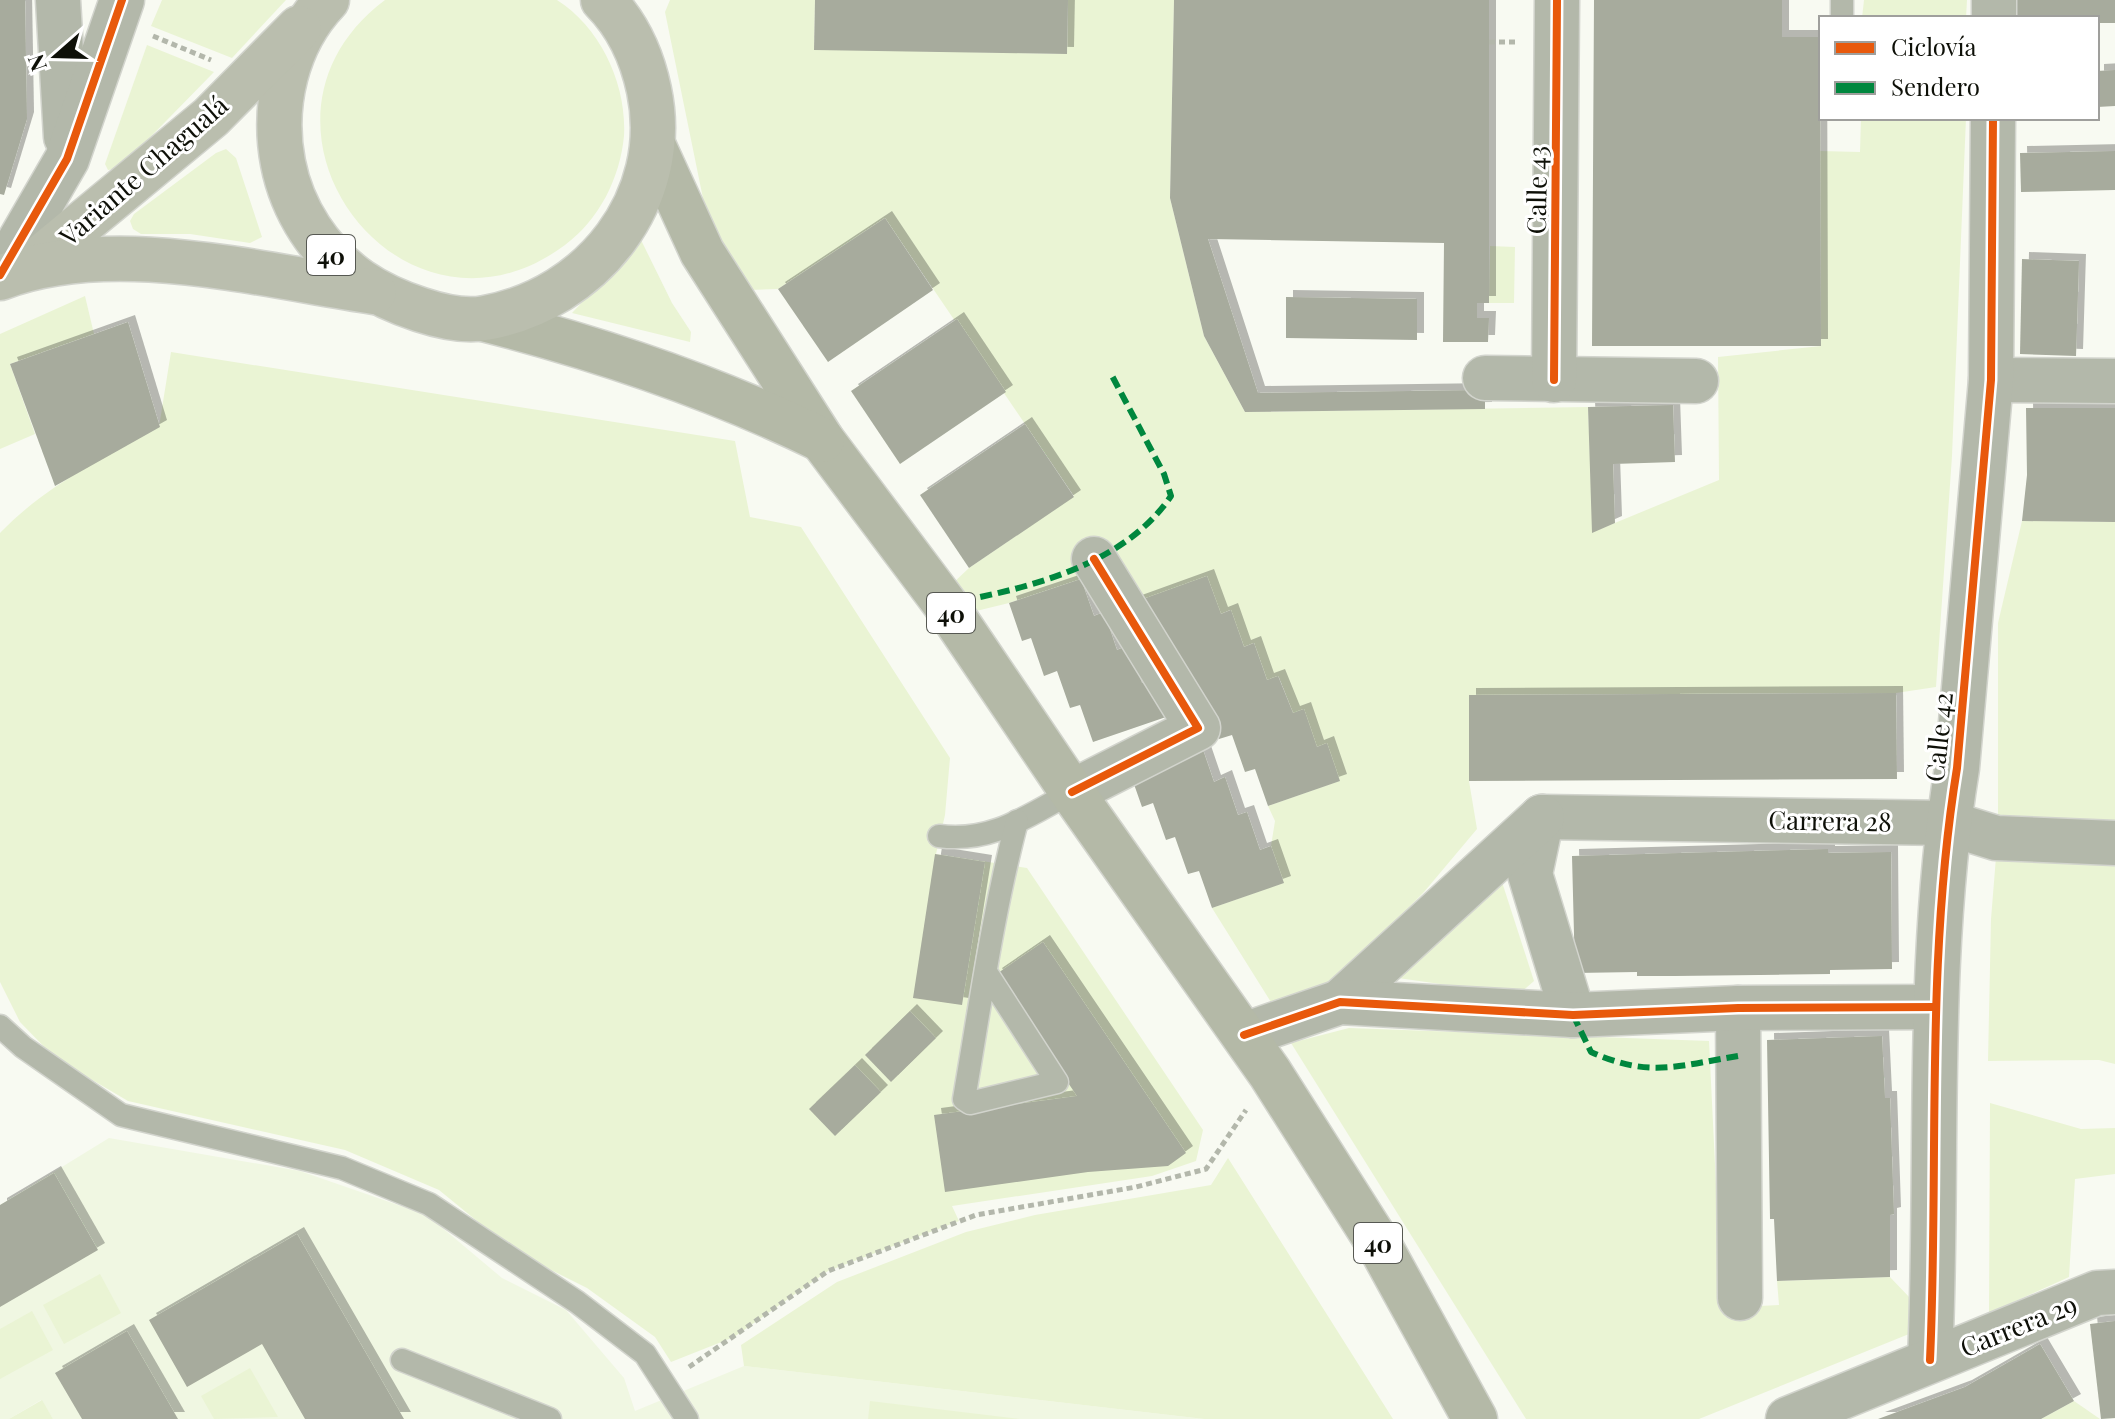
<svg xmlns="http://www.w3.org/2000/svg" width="2115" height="1419" font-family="'Playfair Display',serif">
  <defs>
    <filter id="shadow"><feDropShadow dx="7" dy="-7" stdDeviation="0" flood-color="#0004"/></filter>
  </defs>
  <rect width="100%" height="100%" fill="#f8faf2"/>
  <path fill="#f0f7e2" d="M 109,1138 L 300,1171 L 427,1215 L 502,1278 L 566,1310 L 624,1378 L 635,1411 L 744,1366 L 1204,1419 L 53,1419 L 41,1400 L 9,1419 L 0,1419 L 0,1205 Z"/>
  <g fill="#eaf4d4">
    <path d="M 162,0 L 286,0 L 232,58 L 151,26 Z"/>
    <path d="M 385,0 L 557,0 C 601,28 627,85 624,136 C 620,178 599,220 565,245 C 401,367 221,123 385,0 Z"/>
    <path d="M 670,0 L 815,0 L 814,49 L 1067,54 L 1068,0 L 1174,0 L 1170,198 L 1204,336 L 1245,412 L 1588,407 L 1593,532 L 1719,480 L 1718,357 L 1821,346 L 1820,151 L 1860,152 L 1861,118 L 1966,118 L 1952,456 L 1936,687 L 1896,693 L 1469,695 L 1469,781 L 1477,829 L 1424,892 L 1330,988 L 1276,1010 L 1212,908 L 1283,883 L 1271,846 L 1275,821 L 1268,806 L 1339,781 L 1327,744 L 1317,747 L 1293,713 L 1279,677 L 1267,680 L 1254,643 L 1244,647 L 1230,610 L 1221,614 L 1126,605 L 1081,579 L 1009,603 L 968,613 L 951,585 L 969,568 L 1074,496 L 885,218 L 778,289 L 749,290 L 707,218 L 665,12 Z"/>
    <path d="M 1864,0 L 1967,0 L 1966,18 L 1862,18 Z"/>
    <path d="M 147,45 L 214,72 L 120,168 L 108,170 L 105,164 Z"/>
    <path d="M 226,149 L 236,158 L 262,237 L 250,243 L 190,234 L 141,234 L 133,229 L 130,221 L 134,214 L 216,153 Z"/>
    <path d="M 641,240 L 672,303 L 691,332 L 690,342 L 572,313 Z"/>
    <path d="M 1490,246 L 1515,247 L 1514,303 L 1489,303 Z"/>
    <path d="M 85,296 L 94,334 L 10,364 L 35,434 L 0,449 L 0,334 Z"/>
    <path d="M 171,352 L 735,441 L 750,517 L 801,527 L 950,758 L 945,815 L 936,854 L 1027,868 L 1203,1130 L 1196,1161 L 1152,1176 L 952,1206 L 959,1221 L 828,1271 L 734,1337 L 671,1362 L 655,1337 L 587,1288 L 515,1252 L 439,1190 L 345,1150 L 128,1101 L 55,1058 L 20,1022 L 0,982 L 0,533 C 45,486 103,458 159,427 Z"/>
    <path d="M 2022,521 L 2115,522 L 2115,822 L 1998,819 L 1998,623 Z"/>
    <path d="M 1996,857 L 2115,863 L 2115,1064 L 2099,1060 L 1988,1061 L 1991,919 Z"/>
    <path d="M 1501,879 L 1534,981 L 1518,995 L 1398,978 Z"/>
    <path d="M 1349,1028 L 1709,1041 L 1722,1308 L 1779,1305 L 1777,1281 L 1890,1277 L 1910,1298 L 1909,1334 L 1699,1419 L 1526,1419 L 1291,1043 Z"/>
    <path d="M 1990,1103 L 2081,1129 L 2115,1128 L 2115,1174 L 2075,1179 L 2069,1277 L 1989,1313 Z"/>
    <path d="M 1228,1158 L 1393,1419 L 1204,1419 L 744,1366 L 741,1345 L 837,1282 L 966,1232 L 1035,1215 L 1211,1185 Z"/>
    <path d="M 100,1274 L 121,1313 L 64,1344 L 43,1305 Z"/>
    <path d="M 32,1311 L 53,1350 L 0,1379 L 0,1329 Z"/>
    <path d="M 250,1368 L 278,1417 L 214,1419 L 201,1396 Z"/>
    <path d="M 42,1400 L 53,1419 L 9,1419 Z"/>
    <path d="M 870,1401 L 1020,1419 L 868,1419 Z"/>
    <path d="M 2074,1401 L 2100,1419 L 2041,1419 Z"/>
  </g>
  <g fill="#a7ab9d" filter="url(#shadow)">
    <path d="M 0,0 L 25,0 L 27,119 L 4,195 L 0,194 Z"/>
    <path d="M 815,0 L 1068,0 L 1067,54 L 814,50 Z"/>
    <path d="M 1174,0 L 1489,0 L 1489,303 L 1477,303 L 1477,318 L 1489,318 L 1488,342 L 1443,342 L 1444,243 L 1208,239 L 1258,393 L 1485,390 L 1485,409 L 1245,412 L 1204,336 L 1170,198 Z"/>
    <path d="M 1594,0 L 1782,0 L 1782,37 L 1820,37 L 1821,346 L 1592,346 Z"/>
    <path d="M 2016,0 L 2115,0 L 2115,23 L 2097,23 L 2097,18 L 2016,18 Z"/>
    <path d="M 2115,70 L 2115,106 L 2097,107 L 2097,71 Z"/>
    <path d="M 2115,151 L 2115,190 L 2021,192 L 2020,153 Z"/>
    <path d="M 885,218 L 933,290 L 828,362 L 778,289 Z"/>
    <path d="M 2022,259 L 2079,261 L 2076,356 L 2020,354 Z"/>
    <path d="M 1286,297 L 1417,299 L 1417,340 L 1286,338 Z"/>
    <path d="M 957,319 L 1006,392 L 900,464 L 851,391 Z"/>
    <path d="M 128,322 L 160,427 L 55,486 L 10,364 Z"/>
    <path d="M 1673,405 L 1675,462 L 1613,464 L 1615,523 L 1592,533 L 1588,407 Z"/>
    <path d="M 2026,408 L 2115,408 L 2115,522 L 2022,521 L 2027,475 Z"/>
    <path d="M 1025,424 L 1074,497 L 969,568 L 920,495 Z"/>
    <path d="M 1207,576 L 1221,614 L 1231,610 L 1244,647 L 1254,643 L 1267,680 L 1278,676 L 1293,713 L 1304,709 L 1317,747 L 1327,743 L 1340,781 L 1268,806 L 1255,769 L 1245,772 L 1232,735 L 1219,739 L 1206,702 L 1135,602 Z"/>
    <path d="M 1081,579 L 1094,616 L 1104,612 L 1117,650 L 1129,645 L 1142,683 L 1152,679 L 1166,717 L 1093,742 L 1080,705 L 1070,708 L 1057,671 L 1044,676 L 1031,638 L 1022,641 L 1009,603 Z"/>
    <path d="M 1896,693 L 1897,779 L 1469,781 L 1469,695 Z"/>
    <path d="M 1201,744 L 1214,782 L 1225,777 L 1238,815 L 1247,812 L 1260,850 L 1271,846 L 1284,883 L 1212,908 L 1199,871 L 1188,874 L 1175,837 L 1166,840 L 1153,803 L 1142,807 L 1129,770 Z"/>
    <path d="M 1828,849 L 1828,853 L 1891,852 L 1892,969 L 1830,970 L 1830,974 L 1675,976 L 1637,976 L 1637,972 L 1575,973 L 1572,856 Z"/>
    <path d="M 935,854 L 985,862 L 962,1005 L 913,998 Z"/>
    <path d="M 1043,942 L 1186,1153 L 1168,1166 L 1088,1172 L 945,1192 L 934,1115 L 1077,1096 L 995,975 Z"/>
    <path d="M 910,1011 L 936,1038 L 891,1082 L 865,1055 Z"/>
    <path d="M 1882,1036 L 1885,1098 L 1890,1098 L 1894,1214 L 1890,1215 L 1890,1277 L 1777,1281 L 1774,1219 L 1770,1219 L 1767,1040 Z"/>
    <path d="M 855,1065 L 881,1092 L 835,1136 L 809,1109 Z"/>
    <path d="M 54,1173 L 98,1250 L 0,1307 L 0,1205 Z"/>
    <path d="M 297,1234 L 404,1419 L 305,1419 L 262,1344 L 187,1387 L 149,1320 Z"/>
    <path d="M 2115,1321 L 2115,1418 L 2101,1419 L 2090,1324 Z"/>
    <path d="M 127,1331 L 178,1419 L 82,1419 L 55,1373 Z"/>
    <path d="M 2040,1344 L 2074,1401 L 2041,1419 L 1878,1419 L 1965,1387 Z"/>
  </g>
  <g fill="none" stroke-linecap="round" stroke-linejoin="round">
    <g stroke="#d2d4cd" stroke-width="25">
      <g id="lane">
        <path d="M 1842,0 L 1842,18"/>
        <path d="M 939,836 C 992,843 1027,816 1072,792"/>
        <path d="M 986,972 L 1057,1082 L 970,1103 L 964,1099 C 980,1006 993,912 1017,821"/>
        <path d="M 0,1026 L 23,1047 L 121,1115 L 342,1168 L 429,1204 L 577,1302 L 645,1354 L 687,1419"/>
        <path d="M 402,1360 L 550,1419"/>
      </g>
    </g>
    <g stroke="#d2d4cd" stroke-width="47">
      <g id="street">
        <path d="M 58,0 L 66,137"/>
        <path d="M 1994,18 L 1994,0"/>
        <path d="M 0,275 L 67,159 L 122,0"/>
        <path d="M 1485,378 L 1696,381"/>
        <path d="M 1554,380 L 1557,0"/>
        <path d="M 1991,380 L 2115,381"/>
        <path d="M 1072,792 L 1198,728 L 1094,559"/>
        <path d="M 1542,817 L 1948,823 L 1996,838 L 2115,843"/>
        <path d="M 1542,817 L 1530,874 L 1573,1015"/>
        <path d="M 1340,1002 L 1542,817"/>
        <path d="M 1738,1008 L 1740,1298"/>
        <path d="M 1244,1035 L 1340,1002 L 1573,1015 L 1738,1008 L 1935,1007"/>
        <path d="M 1930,1360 C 1939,1163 1925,964 1957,768 L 1991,380 L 1993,118"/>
        <path d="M 1788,1419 L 2097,1293 L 2115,1292"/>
      </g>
    </g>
    <g stroke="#d2d4cd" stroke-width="47">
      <g id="primary">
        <path d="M 654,147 L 702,252 L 822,440 L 945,604 L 1072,792 L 1270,1073 L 1381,1248 L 1475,1419"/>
        <path d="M 483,319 C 601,349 712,386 822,440"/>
      </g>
    </g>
    <g stroke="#d2d4cd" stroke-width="47">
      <g id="highway">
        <path d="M 327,0 C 286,43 272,106 283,163 C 292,210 320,253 360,281 C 389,301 450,325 485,318 C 592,299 672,199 649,90 C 642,57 627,24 603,0"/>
        <path d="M 32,265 L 211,117 L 299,28"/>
        <path d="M 0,278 C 112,235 259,275 374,292"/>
      </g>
    </g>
    <g stroke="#b3b7ab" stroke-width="5" stroke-dasharray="6 4" stroke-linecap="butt">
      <path d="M 153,36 L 211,60"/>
      <path d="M 1489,42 L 1516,42"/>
      <path d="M 689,1367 L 828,1271 L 976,1215 L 1136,1187 L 1206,1169 L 1246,1110"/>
    </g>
    <use href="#lane" stroke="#b3b8aa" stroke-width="22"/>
    <use href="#street" stroke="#b3b8aa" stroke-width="44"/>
    <use href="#primary" stroke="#b4b9a7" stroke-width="44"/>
    <use href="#highway" stroke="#babeae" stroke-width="44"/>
    <g stroke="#00873e" stroke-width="6" stroke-dasharray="12 6" stroke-linecap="butt">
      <path d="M 945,604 C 1025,589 1123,567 1171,496 L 1164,474 L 1110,372"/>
      <path d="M 1573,1015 L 1591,1052 C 1649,1078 1677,1066 1738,1056"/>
    </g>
    <g stroke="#fff" stroke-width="13">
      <g id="cycleway">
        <path d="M 0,275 L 67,159 L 122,0"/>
        <path d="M 1554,380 L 1557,0"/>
        <path d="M 1072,792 L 1198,728 L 1094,559"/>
        <path d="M 1244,1035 L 1340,1002 L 1573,1015 L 1738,1008 L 1935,1007"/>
        <path d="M 1930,1360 C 1939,1163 1925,964 1957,768 L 1991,380 L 1993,118"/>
      </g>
    </g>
    <use href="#cycleway" stroke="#e8590c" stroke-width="8"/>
  </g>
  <g text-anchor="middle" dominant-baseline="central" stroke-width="6" stroke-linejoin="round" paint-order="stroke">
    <g fill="#fff" stroke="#565852" stroke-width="2">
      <rect x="307" y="235" width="48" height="40" rx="6"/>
      <rect x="927" y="593" width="48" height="40" rx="6"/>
      <rect x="1354" y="1223" width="48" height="40" rx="6"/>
    </g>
    <g font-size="24" font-weight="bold" fill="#0e1008">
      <text x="331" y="255">40</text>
      <text x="951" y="613">40</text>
      <text x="1378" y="1243">40</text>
    </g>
    <g font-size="26" fill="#0e1008" stroke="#fff">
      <text transform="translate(143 170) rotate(-41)">Variante Chagualá</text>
      <text transform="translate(1536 190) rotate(-89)">Calle 43</text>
      <text transform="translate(1938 737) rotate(-84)">Calle 42</text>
      <text transform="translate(1830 820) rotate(1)">Carrera 28</text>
      <text transform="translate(2018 1325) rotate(-22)">Carrera 29</text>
    </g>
  </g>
  <rect x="1819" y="16" width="280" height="104" fill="#ffffff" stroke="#9f9f9c" stroke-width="2"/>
  <rect x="1835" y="42" width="40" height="12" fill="#e8590c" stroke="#9f9f9c" stroke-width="2"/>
  <text x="1891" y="56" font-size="24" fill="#0e1008">Ciclovía</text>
  <rect x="1835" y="82" width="40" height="12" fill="#00873e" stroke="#9f9f9c" stroke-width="2"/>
  <text x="1891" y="96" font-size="24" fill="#0e1008">Sendero</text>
  <g transform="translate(56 56) rotate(250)" stroke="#ffffff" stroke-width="6" paint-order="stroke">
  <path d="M0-6L14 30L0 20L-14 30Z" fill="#0e1008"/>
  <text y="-12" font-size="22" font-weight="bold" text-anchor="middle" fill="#0e1008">N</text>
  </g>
</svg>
